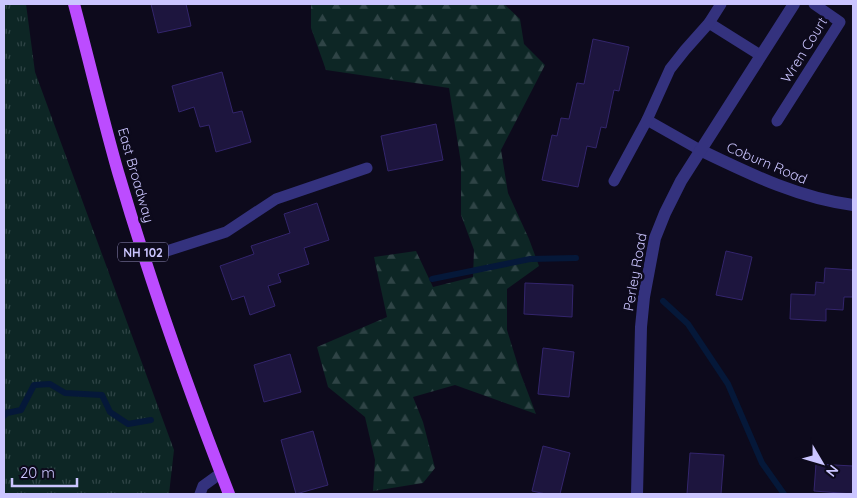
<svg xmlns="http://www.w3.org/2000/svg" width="857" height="498" font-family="Quicksand,sans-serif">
  <defs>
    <pattern id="grass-tufts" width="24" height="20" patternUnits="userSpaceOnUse" patternTransform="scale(1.25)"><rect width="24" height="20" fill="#0d2625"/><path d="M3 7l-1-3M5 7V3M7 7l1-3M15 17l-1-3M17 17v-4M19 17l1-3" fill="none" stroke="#2f4446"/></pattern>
    <pattern id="forest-firs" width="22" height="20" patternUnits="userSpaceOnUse" patternTransform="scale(1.25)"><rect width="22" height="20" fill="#0d2625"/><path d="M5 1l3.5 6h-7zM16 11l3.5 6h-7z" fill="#2f4446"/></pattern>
  </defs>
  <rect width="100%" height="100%" fill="#0d0a1c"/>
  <path fill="url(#grass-tufts)" d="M 4,4 L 26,4 L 35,72 L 174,450 L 169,494 L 4,494 Z"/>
  <path fill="url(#forest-firs)" d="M 311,4 L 504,4 L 520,19 L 524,44 L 545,65 L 501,150 L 508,193 L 529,239 L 539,266 L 507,289 L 507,330 L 520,372 L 536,414 L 455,385 L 413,397 L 423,422 L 435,468 L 423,483 L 373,491 L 375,460 L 365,417 L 328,387 L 317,347 L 387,317 L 374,257 L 416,251 L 433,287 L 473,277 L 474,250 L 461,215 L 461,163 L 449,88 L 326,70 L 311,28 Z"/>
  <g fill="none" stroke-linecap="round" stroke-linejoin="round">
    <g stroke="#051839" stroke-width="6">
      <path d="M 432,279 L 530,259 L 576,258"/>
      <path d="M 663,301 L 688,324 L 728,384 L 762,463 L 784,494"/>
      <path d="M 4,416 L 7,413 L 21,410 L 34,385 L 50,384 L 65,393 L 102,395 L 110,412 L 128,424 L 151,420"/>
    </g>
  </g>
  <g fill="#1d153e" stroke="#33256c">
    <path d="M 151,4 L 186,4 L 191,26 L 158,33 Z"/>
    <path d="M 593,39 L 629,47 L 619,91 L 614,90 L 606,128 L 601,127 L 596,148 L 587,146 L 578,187 L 542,180 L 552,135 L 557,136 L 561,118 L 569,119 L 577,83 L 584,84 Z"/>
    <path d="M 222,72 L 233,113 L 242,111 L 251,142 L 216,152 L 209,125 L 200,127 L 194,107 L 179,112 L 172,86 Z"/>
    <path d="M 436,124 L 443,160 L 388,171 L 381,136 Z"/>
    <path d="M 317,203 L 329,240 L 304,248 L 309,264 L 278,274 L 281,282 L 268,286 L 275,306 L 250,315 L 244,296 L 232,300 L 220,266 L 254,254 L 251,246 L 290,233 L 284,214 Z"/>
    <path d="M 726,251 L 752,257 L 742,300 L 716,295 Z"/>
    <path d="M 825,268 L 853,270 L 853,297 L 844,297 L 843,310 L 826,309 L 826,321 L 790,319 L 791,294 L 815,295 L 816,282 L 824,283 Z"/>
    <path d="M 525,283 L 573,285 L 572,317 L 524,314 Z"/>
    <path d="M 543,348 L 574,352 L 569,397 L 538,394 Z"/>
    <path d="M 290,354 L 301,392 L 264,402 L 254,365 Z"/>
    <path d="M 313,431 L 328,485 L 296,494 L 281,440 Z"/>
    <path d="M 543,446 L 570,453 L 560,494 L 546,494 L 532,491 Z"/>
    <path d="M 690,453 L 724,455 L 721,494 L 687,494 Z"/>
    <path d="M 816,464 L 853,466 L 853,494 L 814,491 Z"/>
  </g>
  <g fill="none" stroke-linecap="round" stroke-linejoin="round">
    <g stroke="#34327e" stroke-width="11">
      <path d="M 709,23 L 760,55"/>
      <path d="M 647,120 L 700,150"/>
      <path d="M 777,121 L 840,22 L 814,4"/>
      <path d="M 614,181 L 647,120 L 670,69 L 685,50 L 709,23 L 721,4"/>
      <path d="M 145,258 L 226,232 L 276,199 L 367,168"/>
      <path d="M 200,494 L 203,486 L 221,473"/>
    </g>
    <g stroke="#34327e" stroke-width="12">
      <path d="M 700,150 C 750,174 798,198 853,205"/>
      <path d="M 637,494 L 641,327 L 644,297 L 655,238 L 665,213 L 681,181 L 794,4"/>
    </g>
    <path stroke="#bc4cff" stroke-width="12" d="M 74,4 C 89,60 102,116 118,172 C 150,281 188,389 229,494"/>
  </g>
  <g text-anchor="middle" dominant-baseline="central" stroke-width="5" stroke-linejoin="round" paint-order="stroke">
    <rect fill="#0d0a1c" stroke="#928dbb" stroke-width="1" x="118" y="242.5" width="50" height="19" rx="4"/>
    <g font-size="12" font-weight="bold" fill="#cbc5ff">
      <text x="143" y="252">NH 102</text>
    </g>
    <g font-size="14" fill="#cbc5ff" stroke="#0d0a1c">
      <text transform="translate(804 50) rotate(-58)">Wren Court</text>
      <text transform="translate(767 163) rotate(23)">Coburn Road</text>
      <text transform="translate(136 175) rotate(74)">East Broadway</text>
      <text transform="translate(635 272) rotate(-80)">Perley Road</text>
    </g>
  </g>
  <rect width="857" height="498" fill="none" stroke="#cbc5ff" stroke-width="10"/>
  <g transform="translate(822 463) rotate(128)" stroke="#0d0a1c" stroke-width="4" paint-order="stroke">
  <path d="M0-4L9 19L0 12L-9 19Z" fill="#cbc5ff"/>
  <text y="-8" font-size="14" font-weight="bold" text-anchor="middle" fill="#cbc5ff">N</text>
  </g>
  <path d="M12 478v8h65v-8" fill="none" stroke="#cbc5ff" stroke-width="2.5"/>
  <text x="20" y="478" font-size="15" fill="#cbc5ff" stroke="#0d0a1c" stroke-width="4" paint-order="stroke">20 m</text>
</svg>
